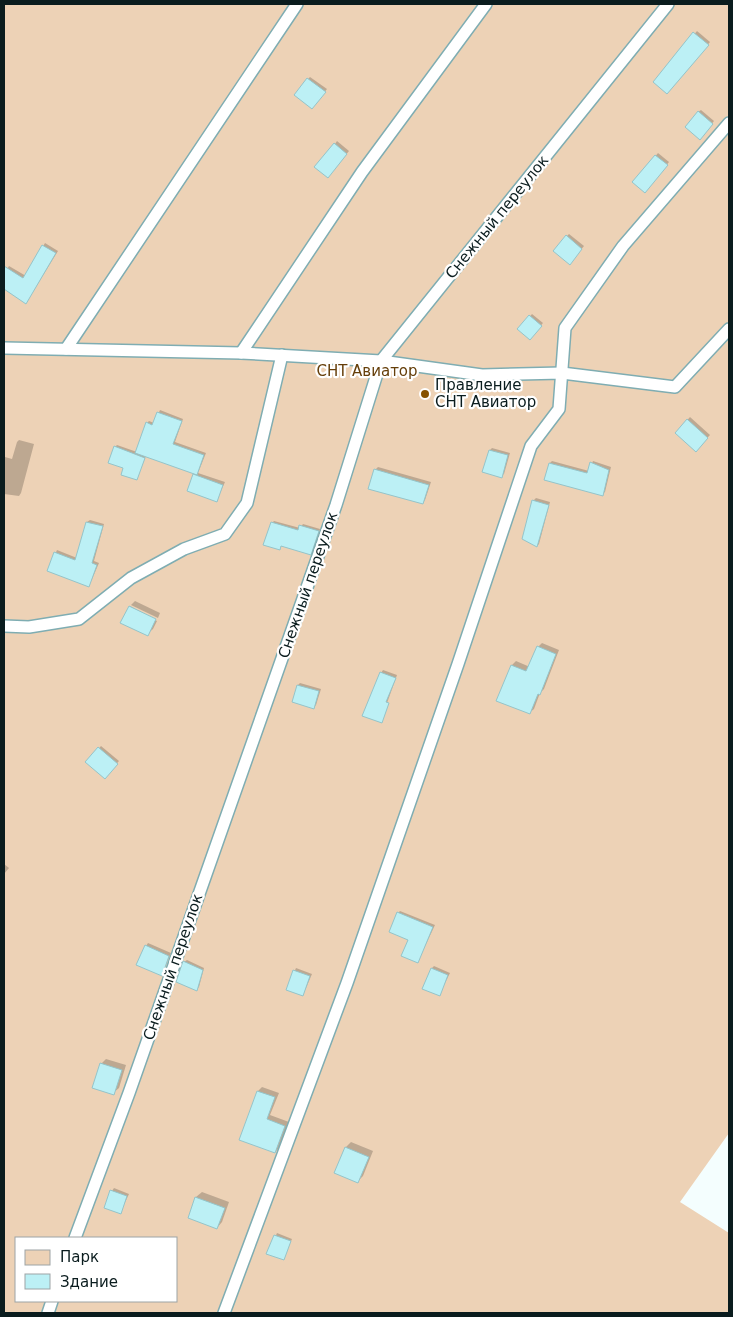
<svg xmlns="http://www.w3.org/2000/svg" width="733" height="1317" font-family="'DejaVu Sans',sans-serif">
  <rect width="100%" height="100%" fill="#f4fefe"/>
  <path fill="#edd2b6" fill-rule="evenodd" d="M 4,4 L 729,4 L 729,1133 L 680,1202 L 729,1233 L 729,1313 L 4,1313 ZM 16,1238 L 176,1238 L 176,1301 L 16,1301 Z"/>
  <g fill="#0003">
    <path d="M 697,31 L 710,42 L 670,90 L 655,82 Z"/>
    <path d="M 310,77 L 327,89 L 314,105 L 308,79 Z"/>
    <path d="M 701,110 L 714,121 L 702,136 L 698,112 Z"/>
    <path d="M 337,141 L 349,151 L 330,174 L 335,144 Z"/>
    <path d="M 658,153 L 669,162 L 647,189 L 634,182 Z"/>
    <path d="M 569,234 L 584,246 L 572,261 L 567,236 Z"/>
    <path d="M 45,243 L 58,251 L 26,303 L 4,288 L 4,274 L 9,266 L 26,276 Z"/>
    <path d="M 532,314 L 543,323 L 532,336 L 519,329 Z"/>
    <path d="M 160,410 L 183,419 L 175,442 L 206,453 L 198,473 L 225,482 L 217,500 L 195,475 L 196,474 L 146,456 L 136,479 L 125,467 L 115,447 L 117,445 L 137,452 L 147,423 L 149,421 L 154,423 Z"/>
    <path d="M 690,417 L 710,435 L 696,450 L 676,433 Z"/>
    <path d="M 19,440 L 34,444 L 21,493 L 19,496 L 4,494 L 4,459 L 5,457 L 12,459 L 17,442 Z"/>
    <path d="M 492,448 L 510,453 L 504,474 L 501,476 L 484,472 L 490,450 Z"/>
    <path d="M 552,461 L 589,471 L 593,461 L 611,467 L 605,492 L 602,494 L 550,463 Z"/>
    <path d="M 378,467 L 431,482 L 425,500 L 423,503 L 375,470 Z"/>
    <path d="M 536,498 L 550,502 L 539,544 L 537,546 L 533,501 Z"/>
    <path d="M 90,520 L 104,524 L 94,561 L 99,563 L 89,586 L 48,570 L 57,550 L 77,558 L 87,522 Z"/>
    <path d="M 274,521 L 300,528 L 303,524 L 320,529 L 313,551 L 310,553 L 282,545 L 279,549 L 272,523 Z"/>
    <path d="M 135,601 L 160,613 L 158,618 L 131,605 Z"/>
    <path d="M 130,606 L 157,621 L 153,629 L 147,634 L 122,622 Z"/>
    <path d="M 542,643 L 559,650 L 544,689 L 540,693 L 534,709 L 529,713 L 512,665 L 516,661 L 530,667 L 538,647 Z"/>
    <path d="M 383,670 L 397,675 L 381,720 L 381,673 Z"/>
    <path d="M 300,683 L 321,689 L 316,705 L 314,707 L 298,685 Z"/>
    <path d="M 101,746 L 119,761 L 105,777 L 87,762 Z"/>
    <path d="M 4,864 L 9,868 L 4,874 Z"/>
    <path d="M 400,911 L 435,925 L 418,961 L 398,913 Z"/>
    <path d="M 148,943 L 171,953 L 162,974 L 146,946 Z"/>
    <path d="M 187,960 L 204,968 L 199,987 L 197,989 L 184,962 Z"/>
    <path d="M 434,966 L 450,973 L 439,995 L 432,968 Z"/>
    <path d="M 296,968 L 312,974 L 303,995 L 287,989 Z"/>
    <path d="M 106,1059 L 126,1065 L 119,1088 L 113,1093 L 101,1064 Z"/>
    <path d="M 262,1087 L 279,1093 L 270,1115 L 289,1122 L 279,1148 L 275,1152 L 241,1139 L 258,1091 Z"/>
    <path d="M 351,1142 L 373,1151 L 363,1176 L 358,1181 L 346,1147 Z"/>
    <path d="M 114,1188 L 129,1194 L 120,1213 L 112,1191 Z"/>
    <path d="M 202,1192 L 229,1202 L 222,1222 L 217,1228 L 191,1212 L 196,1197 Z"/>
    <path d="M 277,1233 L 292,1239 L 283,1259 L 268,1253 Z"/>
  </g>
  <g fill="#bcf0f5" stroke="#95c4c9">
    <path d="M 693,32 L 709,45 L 667,94 L 653,82 Z"/>
    <path d="M 307,78 L 326,92 L 312,109 L 294,95 Z"/>
    <path d="M 698,111 L 713,124 L 700,140 L 685,127 Z"/>
    <path d="M 334,143 L 347,154 L 328,178 L 314,167 Z"/>
    <path d="M 655,155 L 668,165 L 645,193 L 632,182 Z"/>
    <path d="M 566,235 L 582,249 L 570,265 L 553,251 Z"/>
    <path d="M 42,245 L 56,253 L 26,304 L 4,289 L 4,266 L 23,278 Z"/>
    <path d="M 529,315 L 542,326 L 530,340 L 517,329 Z"/>
    <path d="M 157,412 L 182,421 L 173,444 L 204,455 L 197,475 L 135,453 L 146,422 L 152,425 Z"/>
    <path d="M 687,419 L 708,438 L 696,452 L 675,433 Z"/>
    <path d="M 114,446 L 145,458 L 137,480 L 121,475 L 123,468 L 108,463 Z"/>
    <path d="M 489,450 L 508,455 L 502,478 L 482,472 Z"/>
    <path d="M 590,462 L 609,470 L 603,496 L 544,480 L 549,463 L 587,473 Z"/>
    <path d="M 374,469 L 429,485 L 423,504 L 368,489 Z"/>
    <path d="M 193,474 L 223,485 L 217,502 L 187,491 Z"/>
    <path d="M 532,500 L 549,505 L 537,547 L 522,539 Z"/>
    <path d="M 86,522 L 103,526 L 92,563 L 97,565 L 89,587 L 47,571 L 54,552 L 75,560 Z"/>
    <path d="M 271,522 L 298,530 L 299,525 L 319,531 L 311,555 L 281,546 L 280,550 L 263,545 Z"/>
    <path d="M 129,606 L 156,619 L 148,636 L 120,623 Z"/>
    <path d="M 537,646 L 556,654 L 540,695 L 538,694 L 530,714 L 496,701 L 511,665 L 526,671 Z"/>
    <path d="M 380,672 L 396,678 L 386,702 L 389,703 L 382,723 L 362,716 Z"/>
    <path d="M 297,685 L 319,691 L 314,709 L 292,702 Z"/>
    <path d="M 98,747 L 118,764 L 105,779 L 85,762 Z"/>
    <path d="M 397,912 L 433,927 L 418,963 L 401,956 L 408,940 L 389,932 Z"/>
    <path d="M 145,945 L 169,956 L 162,976 L 136,965 Z"/>
    <path d="M 183,961 L 203,970 L 197,991 L 176,982 Z"/>
    <path d="M 431,968 L 448,975 L 440,996 L 422,989 Z"/>
    <path d="M 293,970 L 310,976 L 303,996 L 286,990 Z"/>
    <path d="M 100,1063 L 122,1070 L 114,1095 L 92,1088 Z"/>
    <path d="M 257,1091 L 275,1097 L 267,1119 L 285,1126 L 275,1153 L 239,1140 Z"/>
    <path d="M 345,1147 L 369,1157 L 358,1183 L 334,1173 Z"/>
    <path d="M 110,1190 L 127,1196 L 121,1214 L 104,1208 Z"/>
    <path d="M 195,1197 L 225,1208 L 217,1229 L 188,1218 Z"/>
    <path d="M 274,1235 L 291,1241 L 284,1260 L 266,1254 Z"/>
  </g>
  <g fill="none" stroke-linecap="round" stroke-linejoin="round">
    <g stroke="#7fadb2" stroke-width="14">
      <g id="lane">
        <path d="M 4,348 L 241,353 L 381,361 L 482,375 L 562,373 L 675,387 L 729,329"/>
        <path d="M 66,349 L 297,4"/>
        <path d="M 241,353 L 362,172 L 486,4"/>
        <path d="M 4,626 L 29,627 L 79,619 L 131,578 L 184,549 L 225,534 L 247,503 L 282,355"/>
        <path d="M 75,1238 L 129,1093 L 336,505 L 381,361 L 668,4"/>
        <path d="M 48,1313 L 52,1301"/>
        <path d="M 224,1313 L 347,983 L 458,664 L 531,446 L 559,409 L 565,328 L 623,246 L 729,123"/>
      </g>
    </g>
    <use href="#lane" stroke="#fff" stroke-width="11"/>
  </g>
  <circle fill="#875200" stroke="#fff" stroke-width="2" cx="425" cy="394" r="5"/>
  <g text-anchor="middle" dominant-baseline="central" stroke-width="4.5" stroke-linejoin="round" paint-order="stroke">
    <g font-size="15" fill="#0a1c1e" stroke="#fff">
      <text transform="translate(497 217) rotate(-51)">Снежный переулок</text>
      <text transform="translate(308 585) rotate(-71)">Снежный переулок</text>
      <text transform="translate(173 967) rotate(-71)">Снежный переулок</text>
    </g>
    <g font-size="15" fill="#653e09" stroke="#fff">
      <text x="367" y="371">СНТ Авиатор</text>
    </g>
    <g font-size="15" fill="#0a1c1e" stroke="#fff" text-anchor="start">
      <text x="435" y="385">Правление<tspan x="435" dy="17">СНТ Авиатор</tspan></text>
    </g>
  </g>
  <rect width="733" height="1317" fill="none" stroke="#0a1c1e" stroke-width="10"/>
  <rect x="15" y="1237" width="162" height="65" fill="#ffffff" stroke="#9da4a5"/>
  <rect x="25" y="1250" width="25" height="15" fill="#edd2b6" stroke="#9da4a5"/>
  <text x="60" y="1262" font-size="15" fill="#0a1c1e">Парк</text>
  <rect x="25" y="1274" width="25" height="15" fill="#bcf0f5" stroke="#9da4a5"/>
  <text x="60" y="1287" font-size="15" fill="#0a1c1e">Здание</text>
</svg>
